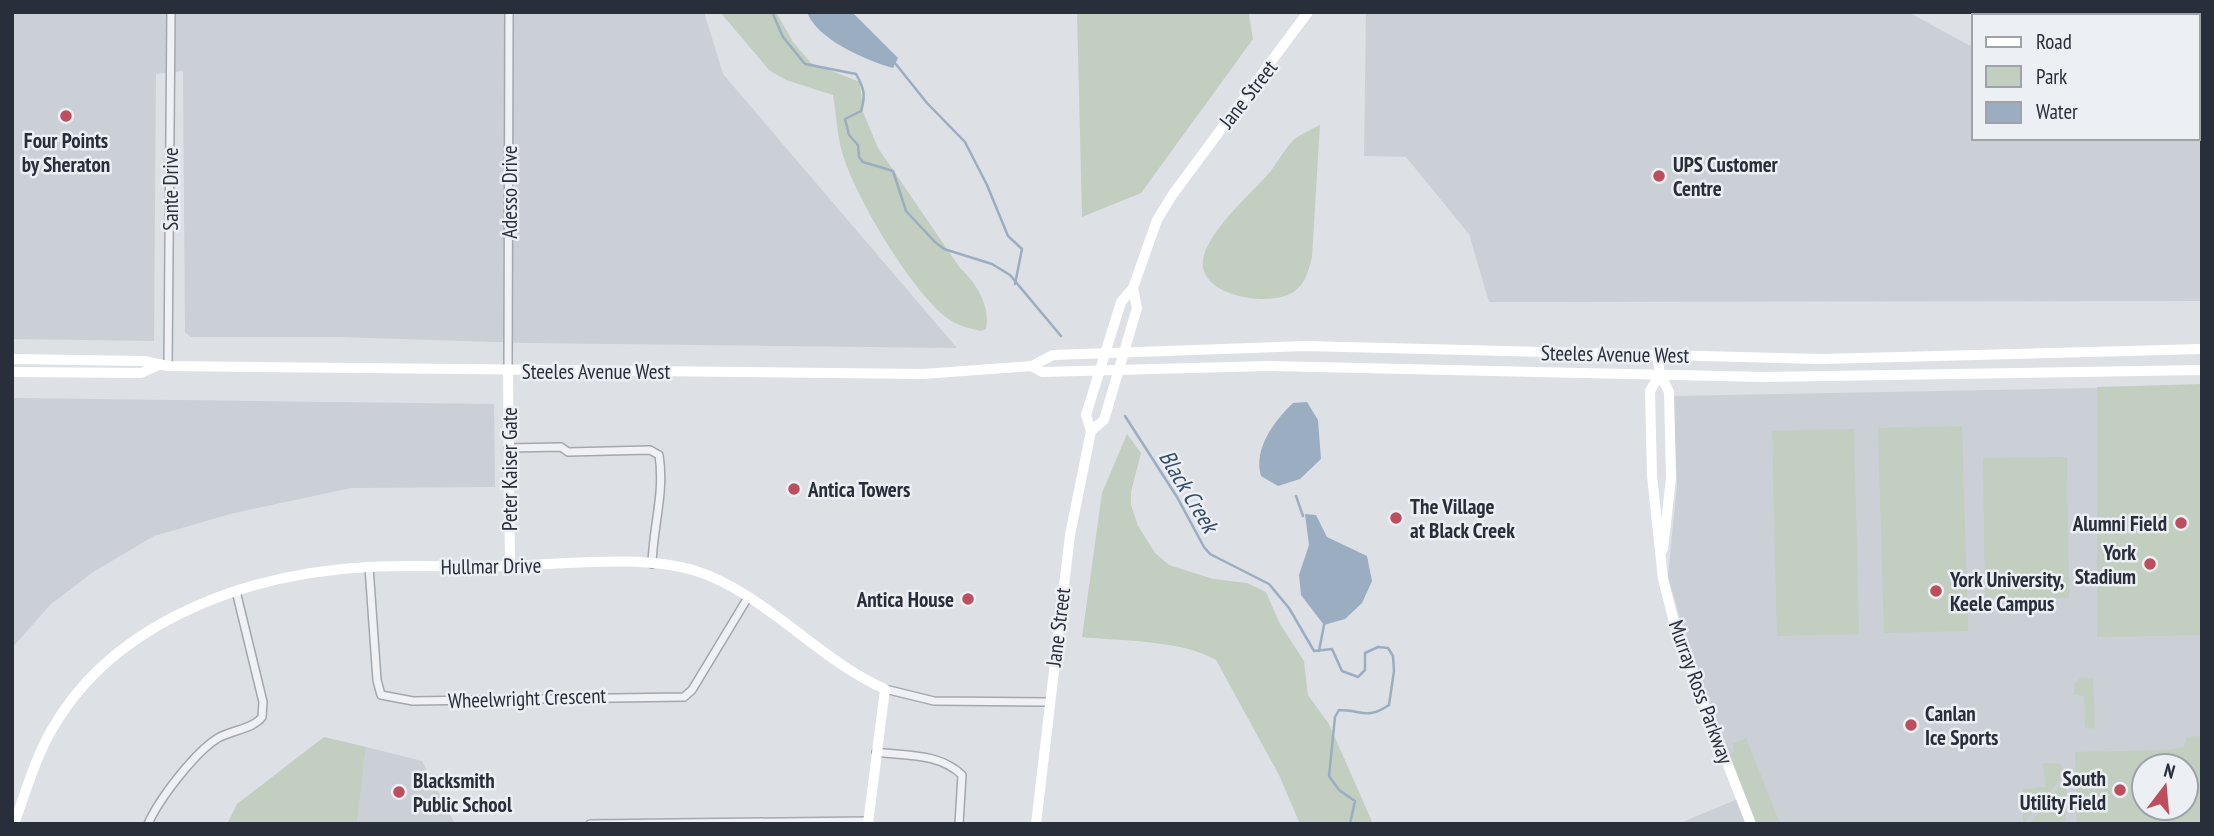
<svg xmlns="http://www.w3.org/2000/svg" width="2214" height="836" font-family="'PT Sans Narrow',sans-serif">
  <rect width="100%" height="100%" fill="#dde0e5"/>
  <g fill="#cbcfd6" fill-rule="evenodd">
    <path d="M 12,12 L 704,12 L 723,74 L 957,348 L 527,343 L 340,337 L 191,337 L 185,332 L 183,71 L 156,74 L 154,341 L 12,339 Z"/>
    <path d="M 1366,12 L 1908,12 L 1974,48 L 1974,138 L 2198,138 L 2198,44 L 2202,44 L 2202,301 L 1489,302 L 1469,234 L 1406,157 L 1364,156 Z"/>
    <path d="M 2202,386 L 2202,824 L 1678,824 L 1745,796 L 1691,657 L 1668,576 L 1677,484 L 1673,396 ZM 2144,766 L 2186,766 L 2186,808 L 2144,808 Z"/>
    <path d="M 12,398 L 494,404 L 495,487 L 351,488 L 234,513 L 154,536 L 93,572 L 50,605 L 12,648 Z"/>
    <path d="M 366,747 L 422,761 L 455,824 L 357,824 Z"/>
  </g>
  <g fill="#c2cebf" fill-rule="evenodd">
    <path d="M 720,12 L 776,12 L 793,42 L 811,63 L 860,82 L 863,112 L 878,148 L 960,268 C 976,282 991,307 986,329 L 981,331 C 973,329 963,327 955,323 C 918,305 850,189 841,148 C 837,131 836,112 833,95 L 786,80 L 769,70 Z"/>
    <path d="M 1077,12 L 1252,12 L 1249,15 L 1253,39 L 1141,193 L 1082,217 Z"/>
    <path d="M 1320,125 L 1312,257 C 1309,269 1306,282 1296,290 C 1275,308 1207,298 1203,267 C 1199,238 1252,193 1270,172 C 1278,162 1286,146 1296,138 C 1303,133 1312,129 1320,125 Z"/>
    <path d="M 2202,384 L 2202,635 L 2097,637 L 2097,387 Z"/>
    <path d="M 1962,426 L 1968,631 L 1884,633 L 1878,428 Z"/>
    <path d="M 1854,429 L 1859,634 L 1777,636 L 1772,431 Z"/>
    <path d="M 1127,434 L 1141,453 L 1131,492 L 1131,505 L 1138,526 L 1155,553 L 1169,565 L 1213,579 L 1247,583 L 1266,592 L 1280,624 L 1304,661 L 1308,695 L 1329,724 L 1373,824 L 1300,824 L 1279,775 L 1216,660 C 1183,640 1120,641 1082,637 L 1102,493 Z"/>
    <path d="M 2067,457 L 2069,598 L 1985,598 L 1983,458 Z"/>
    <path d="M 2081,678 L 2093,678 L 2095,729 L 2085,727 L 2084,696 L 2074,694 L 2075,682 Z"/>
    <path d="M 2202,736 L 2202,824 L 2077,824 L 2075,752 L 2169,750 L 2184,747 L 2187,737 ZM 2144,766 L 2186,766 L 2186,808 L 2144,808 Z"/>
    <path d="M 324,737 L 366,747 L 357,824 L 227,824 L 237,804 Z"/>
    <path d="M 1746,738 L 1780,824 L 1757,824 L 1729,754 L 1735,752 L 1732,744 Z"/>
    <path d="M 2043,763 L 2060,764 L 2066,772 L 2023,824 L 2023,789 L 2045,787 Z"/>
    <path d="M 2066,777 L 2066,821 L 2030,824 Z"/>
  </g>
  <g fill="#9badc1">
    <path d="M 807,12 L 852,12 L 898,58 L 893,68 C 867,61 816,39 807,12 Z"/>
    <path d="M 1307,402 L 1318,420 L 1321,459 L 1300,479 L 1278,486 L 1261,476 C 1253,449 1274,421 1293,403 Z"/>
    <path d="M 1305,514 L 1316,515 L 1327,537 L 1367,556 L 1372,581 L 1362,603 L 1345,619 L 1324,625 L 1301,595 L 1299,575 L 1309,545 Z"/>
  </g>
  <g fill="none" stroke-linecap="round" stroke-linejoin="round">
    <g stroke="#9badc1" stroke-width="2.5">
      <path d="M 772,12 L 783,37 L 805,64 L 856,74 C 864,88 866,95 861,111 L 845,119 L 849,135 L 858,145 L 859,157 L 863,162 L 893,171 L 906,211 L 935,242 L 944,249 L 992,264 L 1010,275 L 1061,336"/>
      <path d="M 895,63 L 927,103 L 965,142 L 987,185 L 1008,236 L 1022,249 L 1015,284"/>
      <path d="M 1125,416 L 1177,497 L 1204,547 L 1210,554 L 1269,584 L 1289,608 L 1314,651 L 1332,649 L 1342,671 L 1358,677 L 1365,670 L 1365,653 L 1378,647 L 1388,648 L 1393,656 L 1394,671 L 1389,705 C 1367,720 1362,710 1339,710 L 1335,717 L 1329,776 L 1339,790 L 1355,801 L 1350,824"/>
      <path d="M 1296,496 L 1303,516"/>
      <path d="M 1319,651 L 1324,625"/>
    </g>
    <g stroke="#a3a7ae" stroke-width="10">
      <g id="street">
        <path d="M 168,366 L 171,12"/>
        <path d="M 508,371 L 509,12"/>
        <path d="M 508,448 L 561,447 L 568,452 L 650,450 L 659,455 C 665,493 653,526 652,564"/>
        <path d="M 369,567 L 377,680 L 381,695 L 413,701 L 684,697 L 692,690 L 747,599"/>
        <path d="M 885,689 L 934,701 L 1049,702"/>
        <path d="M 876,752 C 907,756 939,753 962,775 L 959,824"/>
        <path d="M 148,824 C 159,799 195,752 218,738 C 232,730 253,729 262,717 L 263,702 L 236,591"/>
        <path d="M 590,824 L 868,821"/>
      </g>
    </g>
    <use href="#street" stroke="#eff1f4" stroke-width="7"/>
    <g stroke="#fff" stroke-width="10">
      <path d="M 1657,355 L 1660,374 L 1669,392 L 1671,478 L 1663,549"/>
      <path d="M 12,359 L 144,361 L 168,366 L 923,374 L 1032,366 L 1053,355 L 1305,346 L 1821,359 L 2202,349"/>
      <path d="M 1032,366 L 1042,372 L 1267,366 L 1766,377 L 2202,370"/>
      <path d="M 508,371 L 510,566"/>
      <path d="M 12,372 L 141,373 L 159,365"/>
      <path d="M 1660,374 L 1650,391 L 1652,476 L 1663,579 L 1677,634 L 1751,824"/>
      <path d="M 1091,431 L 1104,420 L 1137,308 L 1133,288"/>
      <path d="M 14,824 C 26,791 36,755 54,726 C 117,619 251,573 368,567 C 411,565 453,567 496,566 C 557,566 637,553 696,571 C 763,592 820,661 885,689 L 868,824"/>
      <path d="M 1036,824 L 1070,535 L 1091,431 L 1086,415 L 1121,302 L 1133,288 L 1157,220 L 1173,194 L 1308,12"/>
    </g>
  </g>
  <g fill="#bd4e5d" stroke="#eceff3" stroke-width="2.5">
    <circle cx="66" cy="116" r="7"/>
    <circle cx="1659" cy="176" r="7"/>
    <circle cx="794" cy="489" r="7"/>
    <circle cx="1396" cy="518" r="7"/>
    <circle cx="2181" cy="523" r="7"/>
    <circle cx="2150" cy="564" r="7"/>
    <circle cx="1936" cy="591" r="7"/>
    <circle cx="968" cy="599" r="7"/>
    <circle cx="1911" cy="725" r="7"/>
    <circle cx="2120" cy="790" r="7"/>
    <circle cx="399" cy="792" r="7"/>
  </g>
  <g text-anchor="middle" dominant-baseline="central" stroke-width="5" stroke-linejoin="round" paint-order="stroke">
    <g font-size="21" fill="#282e3a" stroke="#eceff3">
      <text transform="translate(1248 94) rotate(-52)">Jane Street</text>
      <text transform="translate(170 189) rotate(-90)">Sante Drive</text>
      <text transform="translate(509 192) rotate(-90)">Adesso Drive</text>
      <text transform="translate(1615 354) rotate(1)">Steeles Avenue West</text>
      <text x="596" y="371">Steeles Avenue West</text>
      <text transform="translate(509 469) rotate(-90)">Peter Kaiser Gate</text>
      <text transform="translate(491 566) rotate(-1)">Hullmar Drive</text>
      <text transform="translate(1058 627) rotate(-83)">Jane Street</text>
      <text transform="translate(1701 692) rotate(70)">Murray Ross Parkway</text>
      <text transform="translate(527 698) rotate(-2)">Wheelwright Crescent</text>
    </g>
    <g font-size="21" font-weight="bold" fill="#282e3a" stroke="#eceff3" text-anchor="start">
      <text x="66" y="140" text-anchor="middle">Four Points<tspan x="66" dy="24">by Sheraton</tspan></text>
      <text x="1673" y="164">UPS Customer<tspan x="1673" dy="24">Centre</tspan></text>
      <text x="808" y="489">Antica Towers</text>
      <text x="1410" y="506">The Village<tspan x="1410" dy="24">at Black Creek</tspan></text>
      <text x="2167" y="523" text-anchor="end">Alumni Field</text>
      <text x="2136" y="552" text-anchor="end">York<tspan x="2136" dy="24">Stadium</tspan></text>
      <text x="1950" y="579">York University,<tspan x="1950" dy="24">Keele Campus</tspan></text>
      <text x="954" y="599" text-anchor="end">Antica House</text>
      <text x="1925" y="713">Canlan<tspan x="1925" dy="24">Ice Sports</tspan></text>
      <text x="2106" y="778" text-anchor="end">South<tspan x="2106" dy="24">Utility Field</tspan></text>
      <text x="413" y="780">Blacksmith<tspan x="413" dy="24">Public School</tspan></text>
    </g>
    <g font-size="23" font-style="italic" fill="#374c69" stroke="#eceff3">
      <text transform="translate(1189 491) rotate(59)">Black Creek</text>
    </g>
  </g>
  <rect width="2214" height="836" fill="none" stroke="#282e3a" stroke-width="28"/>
  <rect x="1972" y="14" width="228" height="126" fill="#eceff3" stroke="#9ea2a9" stroke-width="2"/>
  <rect x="1986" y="37" width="35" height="10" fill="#ffffff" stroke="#9ea2a9" stroke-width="2"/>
  <text x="2036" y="49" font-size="21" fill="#282e3a">Road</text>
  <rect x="1986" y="66" width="35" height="21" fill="#c2cebf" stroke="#9ea2a9" stroke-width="2"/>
  <text x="2036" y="84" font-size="21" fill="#282e3a">Park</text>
  <rect x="1986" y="102" width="35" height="21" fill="#9badc1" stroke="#9ea2a9" stroke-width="2"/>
  <text x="2036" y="119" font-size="21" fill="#282e3a">Water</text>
  <g transform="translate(2165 787) rotate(16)"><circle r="33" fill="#eceff3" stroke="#9ea2a9" stroke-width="2"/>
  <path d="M0-5L12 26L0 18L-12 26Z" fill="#bd4e5d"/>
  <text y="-10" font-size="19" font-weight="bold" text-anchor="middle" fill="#282e3a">N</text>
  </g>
</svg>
